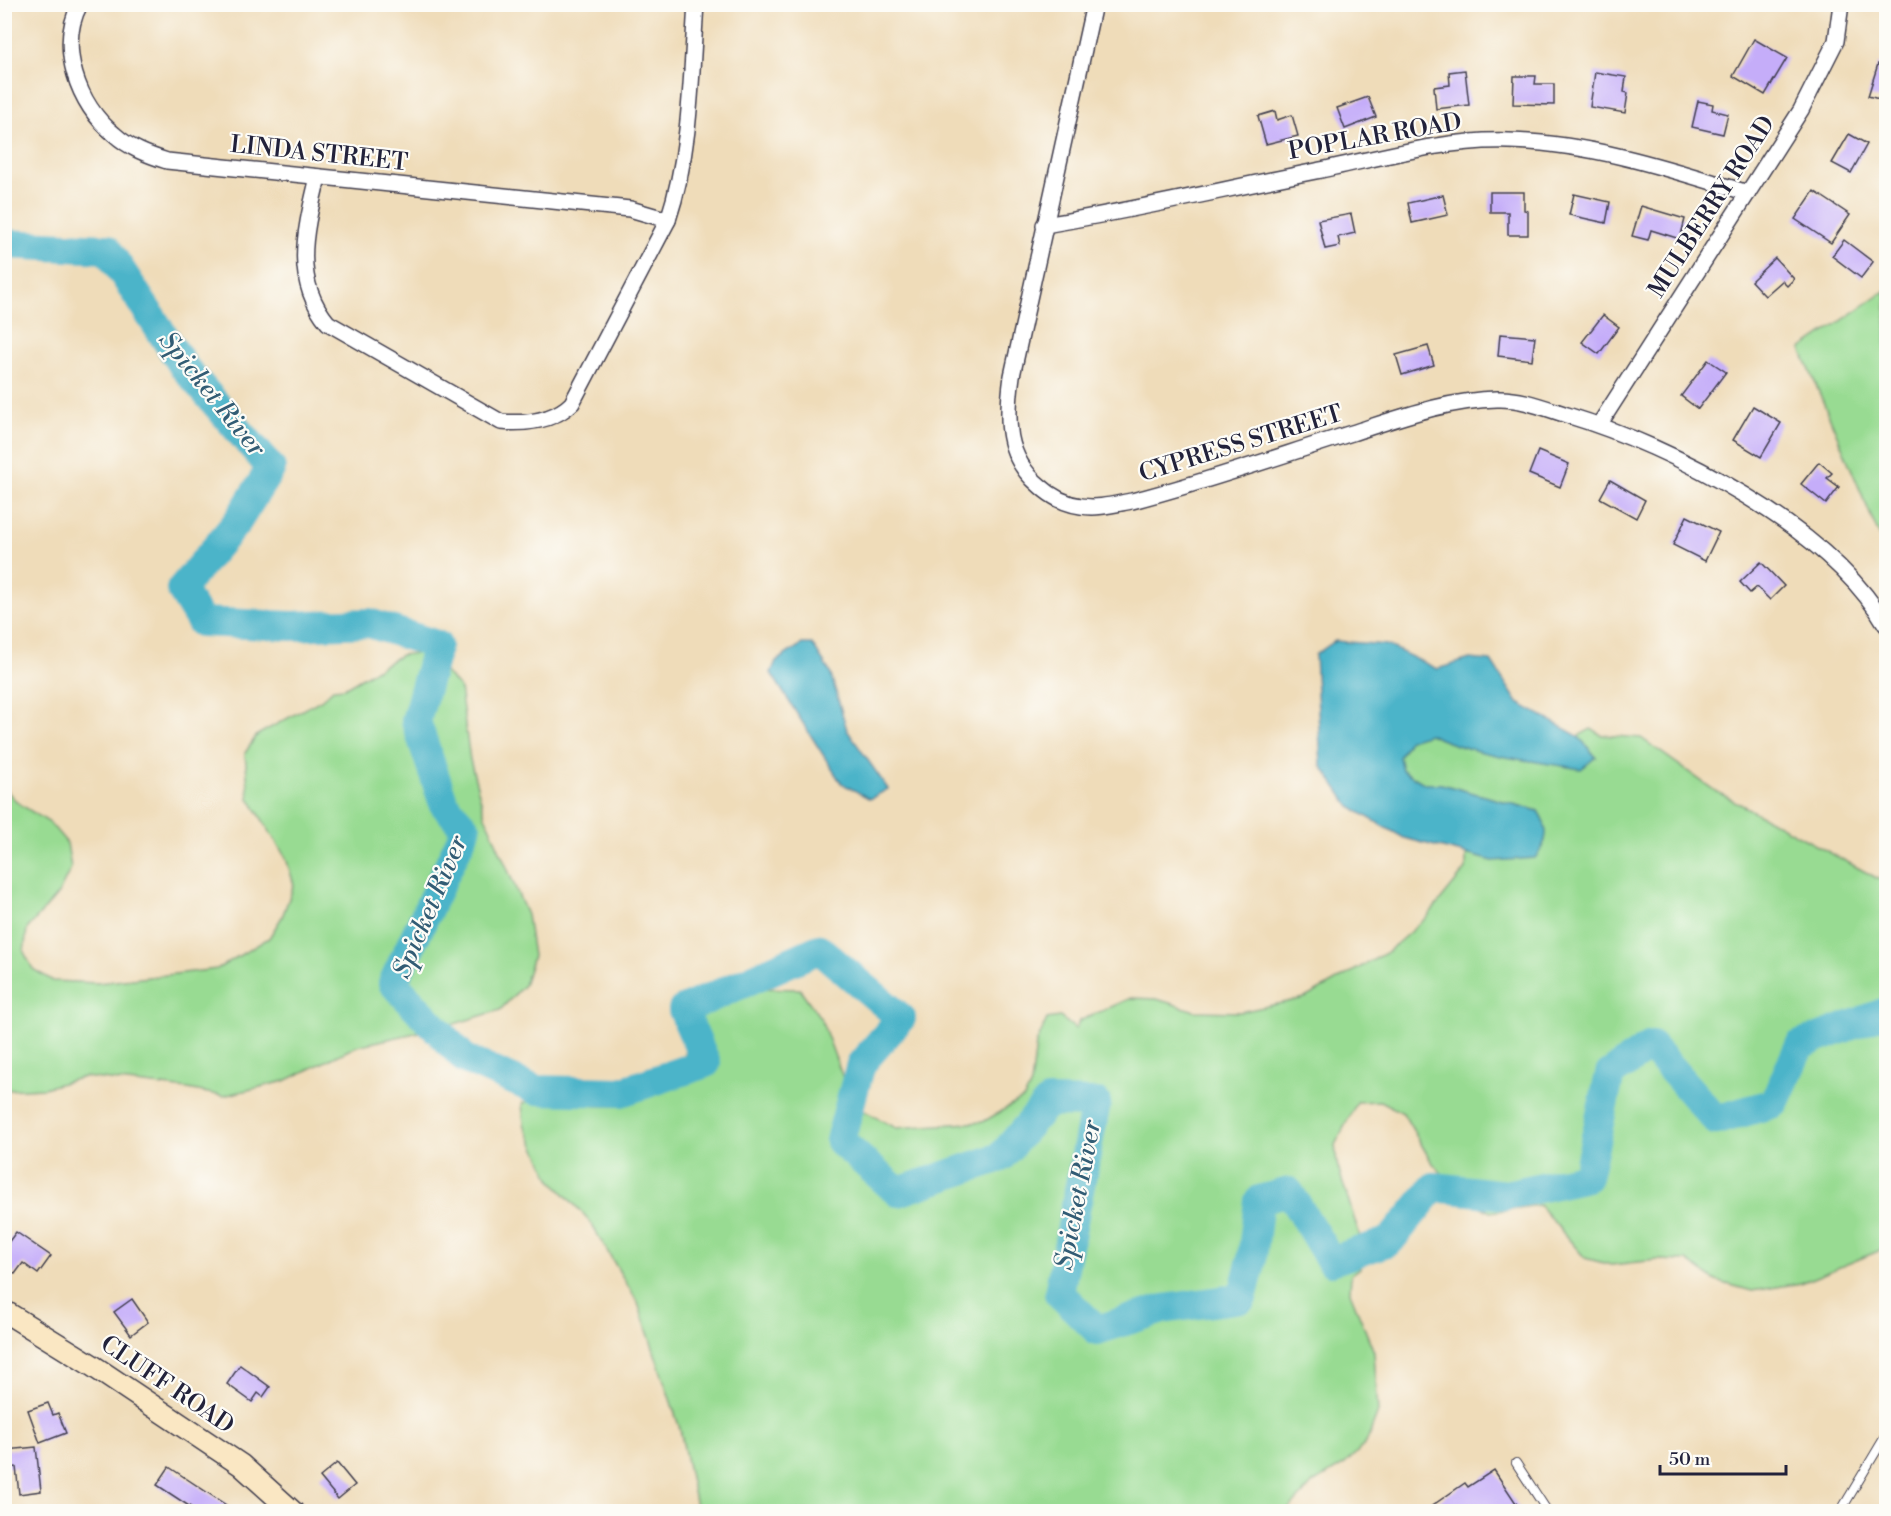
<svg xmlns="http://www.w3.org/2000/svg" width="1891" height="1516" font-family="'Libre Bodoni',serif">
  <rect width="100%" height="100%" fill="#fdfcf7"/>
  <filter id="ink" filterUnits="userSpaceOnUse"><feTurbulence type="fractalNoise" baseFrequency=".0167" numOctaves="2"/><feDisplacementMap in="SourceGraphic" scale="12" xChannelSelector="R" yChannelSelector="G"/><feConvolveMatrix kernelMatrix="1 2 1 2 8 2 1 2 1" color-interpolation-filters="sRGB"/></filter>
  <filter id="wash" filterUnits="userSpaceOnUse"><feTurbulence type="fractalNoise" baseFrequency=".008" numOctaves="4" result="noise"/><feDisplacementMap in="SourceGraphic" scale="24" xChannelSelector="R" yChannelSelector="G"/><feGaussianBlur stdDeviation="1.35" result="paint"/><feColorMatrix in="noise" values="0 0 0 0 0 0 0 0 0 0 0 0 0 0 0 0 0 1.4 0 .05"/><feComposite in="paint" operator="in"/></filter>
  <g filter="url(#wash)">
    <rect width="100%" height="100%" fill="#efdcb9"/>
    <g fill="#98db92" stroke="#5d7e66" stroke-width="1.5">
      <path d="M 1886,290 L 1886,552 L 1801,349 Z"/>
      <path d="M 426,652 L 460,688 L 470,760 L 485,816 L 527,915 L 533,956 L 524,985 L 500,1010 L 451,1025 L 357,1046 L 285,1081 L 223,1096 L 188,1089 L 84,1077 L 44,1088 L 5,1090 L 5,789 L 18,803 L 50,823 L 67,843 L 71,868 L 58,894 L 27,929 L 24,952 L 33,969 L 53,981 L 98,983 L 217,969 L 269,938 L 282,917 L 294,885 L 286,858 L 249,798 L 245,753 L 257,735 L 321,700 L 333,689 L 344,688 L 401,655 Z"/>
      <path d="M 1591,729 L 1602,735 L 1641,738 L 1714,790 L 1886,883 L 1886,1248 L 1801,1283 L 1752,1291 L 1716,1281 L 1687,1261 L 1657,1260 L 1611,1265 L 1585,1258 L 1539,1205 L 1490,1212 L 1460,1194 L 1431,1161 L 1403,1113 L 1380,1101 L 1357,1102 L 1335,1145 L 1337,1164 L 1361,1240 L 1360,1268 L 1351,1275 L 1350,1292 L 1374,1352 L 1378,1412 L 1366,1443 L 1345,1464 L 1312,1484 L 1287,1511 L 697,1511 L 680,1429 L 638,1303 L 589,1220 L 551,1180 L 524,1124 L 522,1104 L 540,1097 L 597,1106 L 623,1106 L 674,1078 L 683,1062 L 694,1001 L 714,987 L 800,989 L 821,1019 L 853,1105 L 896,1128 L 983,1122 L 1024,1098 L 1031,1085 L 1036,1044 L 1047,1019 L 1060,1017 L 1076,1029 L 1079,1021 L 1131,998 L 1157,999 L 1195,1011 L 1240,1012 L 1305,998 L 1386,953 L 1427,917 L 1466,869 L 1466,854 L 1493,861 L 1538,811 L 1441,784 L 1425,784 L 1402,770 L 1399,757 L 1409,740 L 1429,734 C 1480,759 1540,755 1596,757 L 1578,736 Z"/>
    </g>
    <g fill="#4bb4c9" stroke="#366b82" stroke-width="1.5">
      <path d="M 1335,641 L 1387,645 L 1437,669 L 1470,659 L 1491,661 L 1518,703 L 1578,736 L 1596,757 L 1581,769 C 1531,760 1474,756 1429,734 L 1409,740 L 1399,757 L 1402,770 L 1425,784 L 1441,784 L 1538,811 C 1550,829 1548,842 1535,858 L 1493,861 L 1404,838 L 1350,807 L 1321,765 L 1315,655 Z"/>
      <path d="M 802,644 L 812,644 L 830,672 L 847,730 L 888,789 L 870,799 L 841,783 L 771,673 L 776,661 Z"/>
    </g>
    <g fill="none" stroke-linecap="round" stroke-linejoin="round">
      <path stroke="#4bb4c9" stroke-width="30" d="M 4,244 L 107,249 L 184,367 L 271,468 L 237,522 L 181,589 L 201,622 L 292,626 L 369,623 L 437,645 L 416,721 L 444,804 L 466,829 L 393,983 L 465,1059 L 536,1090 L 621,1092 L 706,1063 L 683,1010 L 819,949 L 901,1018 L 861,1064 L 840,1141 L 898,1192 L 1001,1157 L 1048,1102 L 1096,1103 L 1059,1293 L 1097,1330 L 1163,1309 L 1242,1298 L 1252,1259 L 1259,1200 L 1289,1192 L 1331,1261 L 1390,1241 L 1434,1187 L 1506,1195 L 1587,1177 L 1610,1074 L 1651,1046 L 1716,1120 L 1774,1103 L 1800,1045 L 1886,1012"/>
    </g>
    <g id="blocks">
      <g fill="#c5adf9">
        <path d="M 1754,39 L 1787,58 L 1765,95 L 1733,76 Z"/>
        <path d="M 1878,64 L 1886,66 L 1886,101 L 1868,96 Z"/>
        <path d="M 1465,70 L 1469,105 L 1436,109 L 1434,87 L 1450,85 L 1449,72 Z"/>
        <path d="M 1595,72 L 1626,77 L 1624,92 L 1628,93 L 1625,113 L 1590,107 Z"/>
        <path d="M 1514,76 L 1536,76 L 1535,84 L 1554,84 L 1554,105 L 1513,104 Z"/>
        <path d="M 1368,97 L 1376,117 L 1345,129 L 1337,108 Z"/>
        <path d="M 1698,101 L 1713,104 L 1712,110 L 1728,114 L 1723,134 L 1692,127 Z"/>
        <path d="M 1275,111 L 1277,120 L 1292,115 L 1298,136 L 1266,144 L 1258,116 Z"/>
        <path d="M 1849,134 L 1867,144 L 1851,173 L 1832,163 Z"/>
        <path d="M 1814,191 L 1850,215 L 1831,243 L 1795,219 Z"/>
        <path d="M 1490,192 L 1524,192 L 1524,210 L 1528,211 L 1528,235 L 1508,235 L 1508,212 L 1490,212 Z"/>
        <path d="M 1574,194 L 1610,202 L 1606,223 L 1569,215 Z"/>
        <path d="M 1443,195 L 1448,215 L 1412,223 L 1408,203 Z"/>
        <path d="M 1641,206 L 1685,219 L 1680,239 L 1651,230 L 1648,240 L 1632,236 Z"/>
        <path d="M 1351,214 L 1355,233 L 1338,237 L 1340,246 L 1325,249 L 1318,220 Z"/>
        <path d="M 1844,240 L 1873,262 L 1861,278 L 1832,256 Z"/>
        <path d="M 1775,258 L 1794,279 L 1787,286 L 1782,281 L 1765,296 L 1751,281 Z"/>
        <path d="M 1603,315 L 1619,327 L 1599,354 L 1582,342 Z"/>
        <path d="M 1500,334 L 1535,337 L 1532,360 L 1498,356 Z"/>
        <path d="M 1428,346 L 1434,365 L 1402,375 L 1396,355 Z"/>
        <path d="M 1708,360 L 1726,372 L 1698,409 L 1681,396 Z"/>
        <path d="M 1753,406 L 1781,423 L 1761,457 L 1733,440 Z"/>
        <path d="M 1538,451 L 1569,464 L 1560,487 L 1529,474 Z"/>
        <path d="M 1819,462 L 1832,473 L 1827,478 L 1839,487 L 1826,504 L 1801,484 Z"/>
        <path d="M 1610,480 L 1645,500 L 1636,518 L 1600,498 Z"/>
        <path d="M 1687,516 L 1719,532 L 1705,561 L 1673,545 Z"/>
        <path d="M 1761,562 L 1784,586 L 1770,600 L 1757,587 L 1750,593 L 1740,582 Z"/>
        <path d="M 16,1232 L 51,1256 L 38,1274 L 23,1263 L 15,1274 L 4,1266 L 4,1248 Z"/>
        <path d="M 132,1299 L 148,1322 L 131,1335 L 114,1312 Z"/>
        <path d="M 240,1365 L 270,1387 L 263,1397 L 258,1393 L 252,1402 L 227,1384 Z"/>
        <path d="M 48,1403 L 53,1415 L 58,1413 L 66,1433 L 40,1443 L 28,1410 Z"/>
        <path d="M 36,1447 L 41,1491 L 19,1494 L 16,1467 L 8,1468 L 6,1450 Z"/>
        <path d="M 337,1463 L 355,1485 L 338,1499 L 320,1477 Z"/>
        <path d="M 169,1467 L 226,1505 L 222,1512 L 192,1512 L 192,1508 L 157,1485 Z"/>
        <path d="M 1494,1470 L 1522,1512 L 1423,1512 L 1465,1483 L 1468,1487 Z"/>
      </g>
    </g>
  </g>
  <g filter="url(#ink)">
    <use href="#blocks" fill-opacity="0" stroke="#413e4e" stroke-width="1.5"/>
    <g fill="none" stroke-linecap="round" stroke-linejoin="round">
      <g stroke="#413e4e" stroke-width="10">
        <g id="lane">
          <path d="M 1516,1463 L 1548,1512"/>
          <path d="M 1840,1512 L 1886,1435"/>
        </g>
      </g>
      <g stroke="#413e4e" stroke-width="18">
        <g id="street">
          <path d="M 80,4 C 57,47 78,105 114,134 C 129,148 148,155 167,161 L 630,209 L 668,220"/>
          <path d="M 1094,4 L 1012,376 C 1006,419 1005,457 1040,486 C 1052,497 1065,504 1081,506 C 1098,509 1115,504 1132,501 C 1206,482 1279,456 1352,433 C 1399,418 1447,400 1497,399 C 1521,398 1545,408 1567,415 C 1673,447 1829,527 1886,625"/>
          <path d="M 318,177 C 306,228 291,279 328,323 L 501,422 C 525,424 554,421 572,403 L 668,220 C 691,151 691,77 696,4"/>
          <path d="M 1044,225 C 1136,210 1225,189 1316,171 C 1380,158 1442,139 1509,141 C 1591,143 1670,169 1748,193"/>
          <path d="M 1599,425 L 1801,110 L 1836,41 L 1841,4"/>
        </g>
      </g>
      <g stroke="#413e4e" stroke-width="24">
        <path id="secondary" d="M 4,1311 L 93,1366 L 241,1465 L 293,1512"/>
      </g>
      <use href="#lane" stroke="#fff" stroke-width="8"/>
      <use href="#street" stroke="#fff" stroke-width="15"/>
      <use href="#secondary" stroke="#fae7c3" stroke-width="21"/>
    </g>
  </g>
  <g text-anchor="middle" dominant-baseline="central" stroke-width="4.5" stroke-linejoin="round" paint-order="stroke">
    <g font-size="24" fill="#22223b" stroke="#fdfcf7">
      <text transform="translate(1375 137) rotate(-10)">POPLAR ROAD</text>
      <text transform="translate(319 154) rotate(6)">LINDA STREET</text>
      <text transform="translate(1712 207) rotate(-57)">MULBERRY ROAD</text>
      <text transform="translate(1241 444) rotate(-17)">CYPRESS STREET</text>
      <text transform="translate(167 1385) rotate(34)">CLUFF ROAD</text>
    </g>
    <g font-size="26" font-style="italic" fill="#325c74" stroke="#fdfcf7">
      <text transform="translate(212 394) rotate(51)">Spicket River</text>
      <text transform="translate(430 907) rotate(-67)">Spicket River</text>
      <text transform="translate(1078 1195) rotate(-79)">Spicket River</text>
    </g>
  </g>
  <rect width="1891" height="1516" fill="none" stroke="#fdfcf7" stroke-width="24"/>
  <path d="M1660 1465v9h126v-9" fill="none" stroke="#22223b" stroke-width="3"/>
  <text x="1669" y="1465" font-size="18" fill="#22223b" stroke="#fdfcf7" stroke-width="4.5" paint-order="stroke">50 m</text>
</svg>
